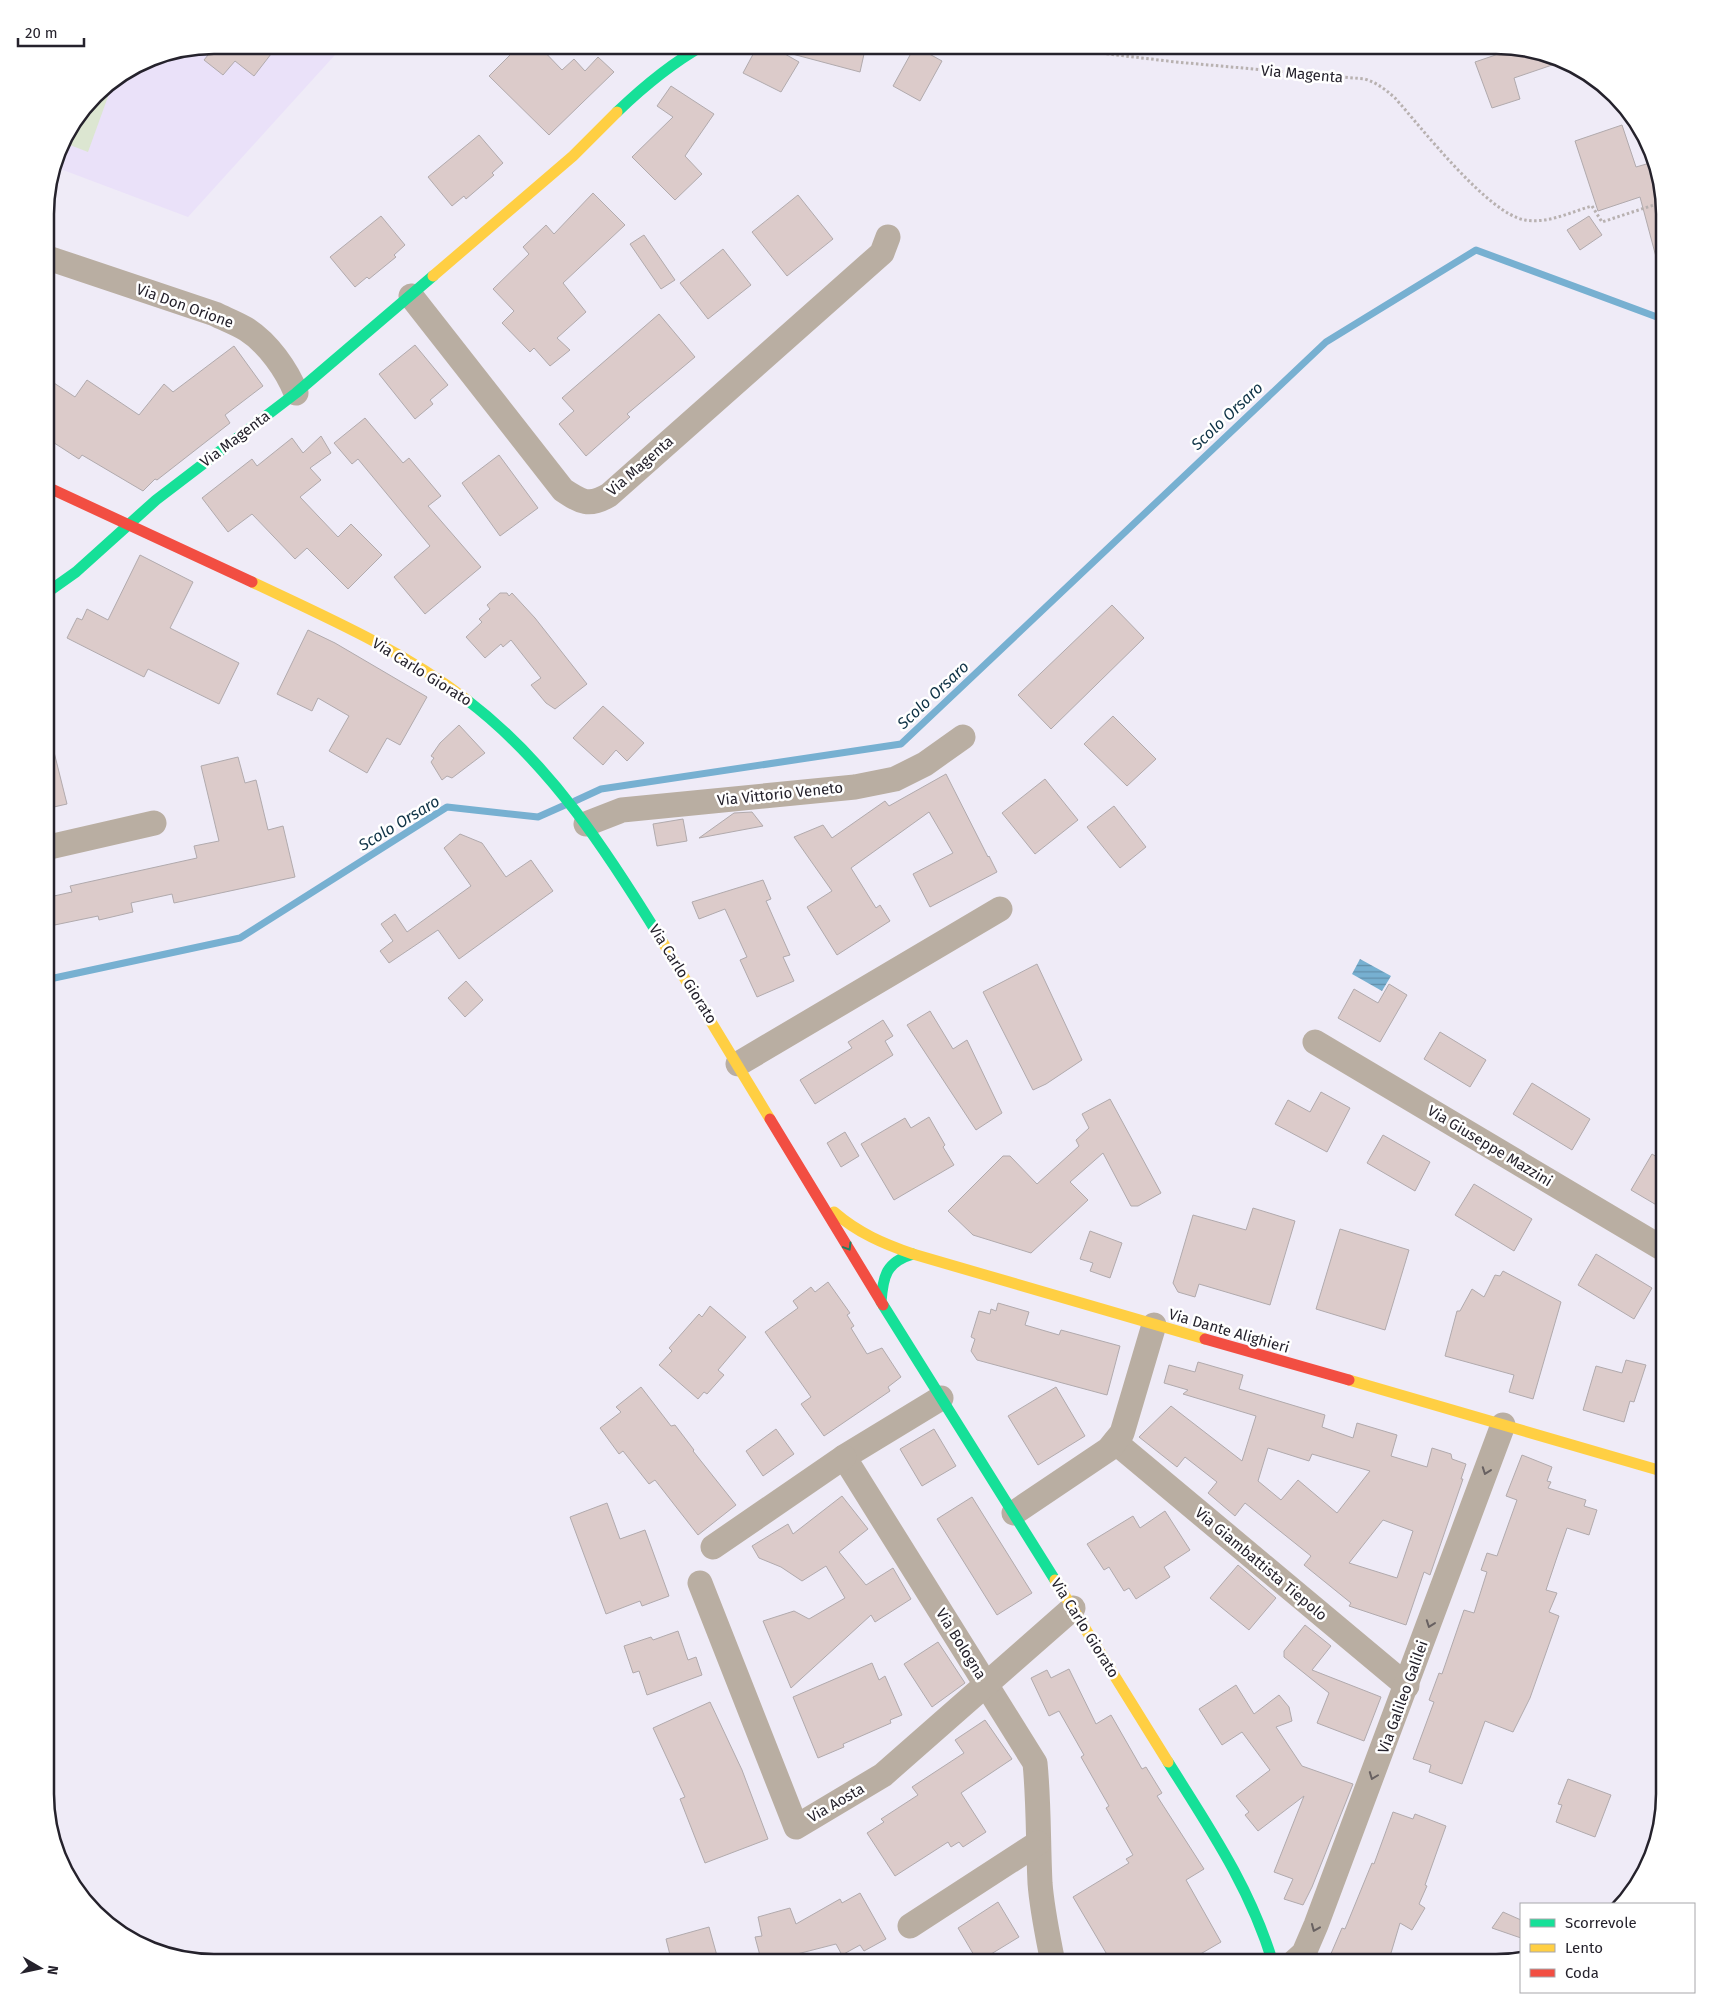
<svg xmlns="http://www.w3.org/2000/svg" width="1710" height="2008" font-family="'Fira Sans',sans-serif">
  <defs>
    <pattern id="water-rules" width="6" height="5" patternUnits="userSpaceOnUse" patternTransform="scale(1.25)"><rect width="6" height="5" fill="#77b0d1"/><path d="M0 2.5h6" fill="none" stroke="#618faa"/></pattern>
  </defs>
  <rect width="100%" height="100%" fill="#efebf7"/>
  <path fill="#eae1f9" d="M 214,45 L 344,45 L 188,217 L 55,167 L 63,139 L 102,87 L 150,58 Z"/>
  <path fill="#dce6d1" d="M 114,80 L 88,152 L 62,142 L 102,87 Z"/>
  <path fill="url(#water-rules)" d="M 1360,959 L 1391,976 L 1382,991 L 1352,974 Z"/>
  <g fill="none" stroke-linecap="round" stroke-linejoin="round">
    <g stroke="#77b0d1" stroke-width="7">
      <path d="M 575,801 L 601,789 L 901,744 L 1326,342 L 1476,250 L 1665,320"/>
      <path d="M 45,980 L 240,938 L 447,807 L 538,817 L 565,805"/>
    </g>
  </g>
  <g fill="#dccbca" stroke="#b1aaad" fill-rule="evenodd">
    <path d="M 216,45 L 278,45 L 254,76 L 235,61 L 223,75 L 204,60 Z"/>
    <path d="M 538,45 L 562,70 L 574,59 L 585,71 L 598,57 L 614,72 L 549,135 L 489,76 L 512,53 L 531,54 Z"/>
    <path d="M 758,45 L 769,45 L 799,62 L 781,92 L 743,73 Z"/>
    <path d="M 782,45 L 866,45 L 860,72 L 781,51 Z"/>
    <path d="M 915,46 L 942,61 L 920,101 L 893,86 Z"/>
    <path d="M 1516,48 L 1561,62 L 1514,78 L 1520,99 L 1492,108 L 1475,62 Z"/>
    <path d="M 671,86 L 714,114 L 685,156 L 702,174 L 675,200 L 632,157 L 673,117 L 657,106 Z"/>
    <path d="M 1622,125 L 1636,167 L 1650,163 L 1663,201 L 1665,214 L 1665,267 L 1659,268 L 1640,197 L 1598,211 L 1575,141 Z"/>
    <path d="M 479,135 L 503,163 L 492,173 L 494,175 L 466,199 L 464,196 L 452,206 L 428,177 Z"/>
    <path d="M 593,193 L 625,225 L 563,283 L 586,312 L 557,338 L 570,350 L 550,366 L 534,348 L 530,352 L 502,323 L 514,311 L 493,289 L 529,254 L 523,247 L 546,225 L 554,234 Z"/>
    <path d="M 798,195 L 833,239 L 787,276 L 752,232 Z"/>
    <path d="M 381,216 L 405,245 L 394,255 L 396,257 L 369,279 L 367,277 L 355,287 L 330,257 Z"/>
    <path d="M 1589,216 L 1602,235 L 1580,250 L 1567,230 Z"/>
    <path d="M 644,235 L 675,280 L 661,289 L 630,244 Z"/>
    <path d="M 723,249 L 751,285 L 708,319 L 680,283 Z"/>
    <path d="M 659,314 L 695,357 L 627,414 L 630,417 L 586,456 L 559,424 L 574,411 L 562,398 Z"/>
    <path d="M 415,345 L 448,385 L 430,400 L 433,404 L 415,419 L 379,374 Z"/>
    <path d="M 234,346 L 263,386 L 225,415 L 230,423 L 157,480 L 155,479 L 143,491 L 82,455 L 79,459 L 45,437 L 45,377 L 75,397 L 87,380 L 139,415 L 164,384 L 173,392 Z"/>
    <path d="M 365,418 L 403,463 L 409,458 L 441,496 L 428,506 L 481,567 L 425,614 L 394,577 L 430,546 L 358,459 L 352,464 L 334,443 Z"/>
    <path d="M 321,436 L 331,453 L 310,468 L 321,480 L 300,497 L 338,537 L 351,524 L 382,555 L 348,589 L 307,548 L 295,559 L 252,514 L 228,532 L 202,498 L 252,459 L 257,466 L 292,438 L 303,453 Z"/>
    <path d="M 499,455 L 538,508 L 500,536 L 462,483 Z"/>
    <path d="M 140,555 L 193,582 L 170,628 L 239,663 L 219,704 L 148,669 L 144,677 L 67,638 L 77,618 L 82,620 L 87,609 L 108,620 Z"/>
    <path d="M 500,593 L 507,593 L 509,596 L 512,593 L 535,618 L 587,684 L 555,709 L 546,703 L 531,685 L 541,678 L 511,640 L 503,647 L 501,644 L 485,658 L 466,637 L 482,622 L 479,619 L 490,609 L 487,605 Z"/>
    <path d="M 1112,605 L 1144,638 L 1051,729 L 1018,695 Z"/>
    <path d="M 308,630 L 335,643 L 427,697 L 400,745 L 387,738 L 367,773 L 329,751 L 349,716 L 318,698 L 312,711 L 277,694 Z"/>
    <path d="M 603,706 L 644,743 L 627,761 L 616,750 L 603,765 L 573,738 Z"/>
    <path d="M 1113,716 L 1156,759 L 1127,786 L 1084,744 Z"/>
    <path d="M 459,725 L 485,753 L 452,778 L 447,776 L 442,780 L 431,762 L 434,758 L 431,756 L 440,743 Z"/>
    <path d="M 52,744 L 67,804 L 45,809 L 45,745 Z"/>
    <path d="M 238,757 L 245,783 L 256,780 L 268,830 L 283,826 L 295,877 L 174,903 L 172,894 L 131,903 L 133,912 L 99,920 L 98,916 L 45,927 L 45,898 L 72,892 L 70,886 L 197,858 L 194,846 L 219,841 L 201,766 Z"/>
    <path d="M 946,774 L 988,857 L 989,856 L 997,872 L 930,907 L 913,874 L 953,853 L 929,812 L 851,868 L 876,908 L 880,905 L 890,921 L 837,955 L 807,907 L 832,891 L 794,837 L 823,825 L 832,838 L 885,801 L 889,806 Z"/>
    <path d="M 1045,779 L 1078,820 L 1035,854 L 1002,813 Z"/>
    <path d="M 1114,806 L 1146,847 L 1120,868 L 1087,827 Z"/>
    <path d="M 752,812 L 763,826 L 699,838 L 734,813 Z"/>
    <path d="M 683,819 L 687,841 L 657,846 L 653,824 Z"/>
    <path d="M 460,834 L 482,843 L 506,877 L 531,860 L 553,891 L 459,959 L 438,930 L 389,963 L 380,951 L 393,941 L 381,924 L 395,914 L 407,932 L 471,886 L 444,848 Z"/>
    <path d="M 763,880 L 771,899 L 766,901 L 790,955 L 783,957 L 794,981 L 757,997 L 740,960 L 747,957 L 725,909 L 699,919 L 692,902 Z"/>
    <path d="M 1037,964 L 1082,1060 L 1046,1084 L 1033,1090 L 983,992 Z"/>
    <path d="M 466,981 L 483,1000 L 465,1017 L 448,998 Z"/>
    <path d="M 1389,984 L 1407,995 L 1380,1042 L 1338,1018 L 1354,989 L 1378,1003 Z"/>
    <path d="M 930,1011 L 953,1049 L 967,1040 L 1002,1113 L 976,1130 L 907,1025 Z"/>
    <path d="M 883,1020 L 893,1036 L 885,1041 L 893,1055 L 815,1104 L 800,1080 L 852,1048 L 848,1042 Z"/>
    <path d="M 1440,1032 L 1486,1060 L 1470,1087 L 1424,1059 Z"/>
    <path d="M 1532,1083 L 1590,1119 L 1572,1150 L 1513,1114 Z"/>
    <path d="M 1321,1092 L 1350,1108 L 1327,1152 L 1275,1124 L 1288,1100 L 1310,1112 Z"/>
    <path d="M 1110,1099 L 1161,1193 L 1138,1206 L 1131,1206 L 1103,1153 L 1070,1182 L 1088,1200 L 1031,1253 L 973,1235 L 948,1211 L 1003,1156 L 1010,1156 L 1037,1184 L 1079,1146 L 1076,1140 L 1089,1128 L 1082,1114 Z"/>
    <path d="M 929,1117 L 945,1145 L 943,1147 L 954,1165 L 894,1200 L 861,1144 L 905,1118 L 911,1128 Z"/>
    <path d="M 845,1132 L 859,1156 L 841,1167 L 827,1143 Z"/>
    <path d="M 1383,1135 L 1430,1162 L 1415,1191 L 1367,1163 Z"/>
    <path d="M 1652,1154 L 1665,1162 L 1665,1210 L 1631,1190 Z"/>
    <path d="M 1474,1184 L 1532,1219 L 1514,1251 L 1455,1215 Z"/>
    <path d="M 1253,1208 L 1295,1221 L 1270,1305 L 1199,1284 L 1195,1297 L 1178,1292 L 1173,1283 L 1193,1215 L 1246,1230 Z"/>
    <path d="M 1340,1229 L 1409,1250 L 1385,1330 L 1316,1309 Z"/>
    <path d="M 1090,1231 L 1122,1243 L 1110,1278 L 1090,1271 L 1093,1263 L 1080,1259 Z"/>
    <path d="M 1596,1254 L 1652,1288 L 1634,1319 L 1578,1285 Z"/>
    <path d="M 1503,1271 L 1561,1302 L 1533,1399 L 1509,1392 L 1514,1375 L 1445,1356 L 1457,1311 L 1460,1311 L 1472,1289 L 1484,1297 L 1495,1275 L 1500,1276 Z"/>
    <path d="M 828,1282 L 850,1313 L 847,1315 L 854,1326 L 851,1328 L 867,1354 L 882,1348 L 901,1377 L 888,1387 L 890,1391 L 824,1436 L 801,1404 L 811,1397 L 765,1332 L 798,1308 L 793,1301 L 811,1287 L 815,1292 Z"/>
    <path d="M 998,1303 L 1029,1312 L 1025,1325 L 1059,1335 L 1061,1330 L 1120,1346 L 1107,1395 L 977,1360 L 971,1351 L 975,1339 L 971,1337 L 979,1311 L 990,1314 L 991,1309 L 996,1311 Z"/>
    <path d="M 710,1306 L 746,1337 L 718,1370 L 724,1375 L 707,1394 L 704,1392 L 698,1399 L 659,1365 L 672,1351 L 669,1348 L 699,1314 L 702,1317 Z"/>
    <path d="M 1626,1360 L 1646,1365 L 1634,1402 L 1630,1401 L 1624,1422 L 1583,1410 L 1596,1366 L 1622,1373 Z"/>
    <path d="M 1198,1362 L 1243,1375 L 1239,1389 L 1325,1415 L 1322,1427 L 1353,1438 L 1357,1423 L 1397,1435 L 1391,1456 L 1427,1467 L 1432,1448 L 1451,1454 L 1452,1459 L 1466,1464 L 1461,1479 L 1463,1479 L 1430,1575 L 1424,1572 L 1406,1625 L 1349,1606 L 1351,1603 L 1304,1565 L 1311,1556 L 1245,1503 L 1235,1516 L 1208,1493 L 1217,1482 L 1185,1457 L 1177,1467 L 1139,1437 L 1171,1406 L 1242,1461 L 1256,1416 L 1183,1394 L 1188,1390 L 1164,1383 L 1169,1365 L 1195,1372 ZM 1268,1448 L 1309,1461 L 1312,1454 L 1370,1471 L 1337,1513 L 1298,1480 L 1281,1500 L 1258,1481 ZM 1383,1520 L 1413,1531 L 1397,1578 L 1349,1563 Z"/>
    <path d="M 641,1387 L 671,1426 L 675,1425 L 694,1450 L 693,1451 L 736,1505 L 698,1535 L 655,1480 L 649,1484 L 623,1451 L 619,1454 L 600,1428 L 621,1412 L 616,1407 Z"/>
    <path d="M 1056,1387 L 1085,1436 L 1038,1465 L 1008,1416 Z"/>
    <path d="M 776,1429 L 794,1454 L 763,1476 L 746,1451 Z"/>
    <path d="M 934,1429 L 956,1466 L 922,1486 L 900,1449 Z"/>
    <path d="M 1522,1455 L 1552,1467 L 1547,1481 L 1551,1482 L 1548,1488 L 1586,1500 L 1584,1506 L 1597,1510 L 1589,1535 L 1567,1528 L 1556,1560 L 1546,1590 L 1557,1593 L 1549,1612 L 1559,1616 L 1530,1698 L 1513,1732 L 1485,1721 L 1462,1784 L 1429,1772 L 1431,1765 L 1413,1759 L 1434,1702 L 1429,1700 L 1439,1673 L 1442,1674 L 1464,1610 L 1474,1613 L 1487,1572 L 1481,1570 L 1487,1553 L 1497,1556 L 1517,1500 L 1506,1496 Z"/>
    <path d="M 842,1496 L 868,1529 L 839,1552 L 866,1585 L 893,1568 L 911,1599 L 875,1622 L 871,1615 L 791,1688 L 763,1621 L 794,1611 L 809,1619 L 845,1598 L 826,1566 L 802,1581 L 781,1567 L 759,1558 L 752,1546 L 788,1524 L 793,1534 Z"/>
    <path d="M 972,1497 L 1032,1593 L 997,1615 L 937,1519 Z"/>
    <path d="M 607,1503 L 620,1539 L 645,1530 L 669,1596 L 642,1606 L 640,1601 L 606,1614 L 570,1517 Z"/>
    <path d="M 1165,1511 L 1190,1550 L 1164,1567 L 1170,1577 L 1136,1599 L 1129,1588 L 1124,1591 L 1109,1567 L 1104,1570 L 1087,1544 L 1133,1516 L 1140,1528 Z"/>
    <path d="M 1238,1565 L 1276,1598 L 1249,1630 L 1210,1598 Z"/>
    <path d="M 1305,1625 L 1331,1646 L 1312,1670 L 1381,1697 L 1364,1741 L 1317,1723 L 1329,1693 L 1284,1657 L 1284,1651 Z"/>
    <path d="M 678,1631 L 688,1660 L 696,1657 L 702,1675 L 647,1695 L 639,1671 L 633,1673 L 624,1646 L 651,1637 L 653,1640 Z"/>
    <path d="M 938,1642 L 965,1683 L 932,1707 L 904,1664 Z"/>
    <path d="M 872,1663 L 879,1680 L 885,1676 L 902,1715 L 890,1720 L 891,1723 L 843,1744 L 844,1747 L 818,1758 L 793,1697 Z"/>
    <path d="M 1069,1669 L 1096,1724 L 1111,1715 L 1142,1769 L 1146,1767 L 1162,1793 L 1157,1796 L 1204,1869 L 1186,1880 L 1221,1942 L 1185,1963 L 1112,1963 L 1073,1897 L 1129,1863 L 1126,1859 L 1133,1855 L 1106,1808 L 1109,1806 L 1081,1757 L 1084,1755 L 1059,1711 L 1049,1716 L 1031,1678 L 1047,1670 L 1051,1678 Z"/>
    <path d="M 1236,1685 L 1254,1714 L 1279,1695 L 1289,1707 L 1292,1721 L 1276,1727 L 1302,1766 L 1353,1784 L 1312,1887 L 1303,1905 L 1284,1899 L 1293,1879 L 1274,1872 L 1304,1796 L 1258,1831 L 1245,1815 L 1249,1812 L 1236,1796 L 1270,1770 L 1242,1732 L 1222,1745 L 1199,1709 Z"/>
    <path d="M 710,1702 L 742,1770 L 768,1839 L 705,1863 L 680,1799 L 685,1797 L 653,1728 Z"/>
    <path d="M 985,1720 L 1012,1759 L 961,1793 L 986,1832 L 963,1847 L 959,1842 L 951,1847 L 948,1842 L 895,1876 L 867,1833 L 884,1822 L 881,1819 L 918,1795 L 912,1787 L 964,1753 L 955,1740 Z"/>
    <path d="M 1568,1779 L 1611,1795 L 1595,1837 L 1556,1822 L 1562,1805 L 1558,1804 Z"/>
    <path d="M 1393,1812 L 1413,1819 L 1415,1814 L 1446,1826 L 1425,1885 L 1427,1886 L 1419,1904 L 1425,1908 L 1412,1930 L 1400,1923 L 1391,1953 L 1380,1963 L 1327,1963 L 1342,1928 L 1345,1929 L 1372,1863 L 1374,1864 Z"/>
    <path d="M 860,1893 L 886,1939 L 864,1951 L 860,1945 L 842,1955 L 836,1944 L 762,1963 L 755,1937 L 762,1936 L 758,1917 L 790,1908 L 796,1924 L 840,1899 L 842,1903 Z"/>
    <path d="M 998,1902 L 1019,1937 L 978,1962 L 958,1928 Z"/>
    <path d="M 1503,1912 L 1521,1920 L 1521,1938 L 1492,1928 Z"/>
    <path d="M 709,1927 L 719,1963 L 672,1963 L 666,1939 Z"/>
  </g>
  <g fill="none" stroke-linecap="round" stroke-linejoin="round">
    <path stroke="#b8b1b0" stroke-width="3" stroke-dasharray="2.5 2.5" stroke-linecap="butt" d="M 1032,45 L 1176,62 L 1365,79 C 1377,83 1385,89 1395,98 C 1421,127 1488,214 1525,220 C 1547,224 1571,212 1592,206 L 1602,222 L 1663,202"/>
    <g stroke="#b9aea2" stroke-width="25">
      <path d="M 45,257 L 215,314 C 225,319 236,323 246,329 C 268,343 287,370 296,393"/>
      <path d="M 411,296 L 563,490 C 581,502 589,507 609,495 L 882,253 L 888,237"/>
      <path d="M 586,824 L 622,810 L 855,787 L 895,779 L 925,764 L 963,737"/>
      <path d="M 45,848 L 154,823"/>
      <path d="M 1315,1042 L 1665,1250"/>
      <path d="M 738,1064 L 1000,909"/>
      <path d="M 941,1398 L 844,1457 L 1035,1763 C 1039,1803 1038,1843 1040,1883 C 1042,1910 1048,1937 1053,1963"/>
      <path d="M 1115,1442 L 1407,1686"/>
      <path d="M 1014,1513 L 1109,1449 L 1122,1433 L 1154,1325"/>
      <path d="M 713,1547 L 844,1457"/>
      <path d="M 700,1583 L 796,1827 L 883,1775 L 1073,1608"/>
      <path d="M 910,1926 L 1038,1843"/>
      <path d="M 1293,1963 L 1304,1953 L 1316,1925 L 1503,1425"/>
    </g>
    <g stroke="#16e098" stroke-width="11">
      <path d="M 617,112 C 643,87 672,63 704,45"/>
      <path d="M 45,594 L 76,572 L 156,500 L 296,393 L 433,276"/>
      <path d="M 467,700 C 551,764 608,853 662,941"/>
      <path d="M 881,1302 C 883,1276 886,1262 913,1254"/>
      <path d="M 883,1305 L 1055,1580"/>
      <path d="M 1168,1762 C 1210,1829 1250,1887 1273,1963"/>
    </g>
    <g stroke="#ffcf43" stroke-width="11">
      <path d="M 433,276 L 573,156 L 617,112"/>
      <path d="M 252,582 C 326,617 402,650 467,700"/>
      <path d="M 662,941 L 770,1119"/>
      <path d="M 834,1212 C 858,1233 884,1244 913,1254 L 1205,1339"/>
      <path d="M 1349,1380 L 1665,1472"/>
      <path d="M 1055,1580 L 1168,1762"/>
    </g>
    <g stroke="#f24e42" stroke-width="11">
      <path d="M 45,486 L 252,582"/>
      <path d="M 770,1119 L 883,1305"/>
      <path d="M 1205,1339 L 1349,1380"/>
    </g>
  </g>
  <defs><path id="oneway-chevron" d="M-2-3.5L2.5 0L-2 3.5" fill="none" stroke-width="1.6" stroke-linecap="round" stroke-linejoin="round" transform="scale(1.25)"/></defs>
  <use stroke="#1e8162" href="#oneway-chevron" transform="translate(848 1247) rotate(59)"/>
  <g stroke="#686161">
    <use href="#oneway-chevron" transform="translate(1486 1471) rotate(110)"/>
    <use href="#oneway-chevron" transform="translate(1430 1624) rotate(110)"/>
    <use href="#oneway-chevron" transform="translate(1373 1776) rotate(111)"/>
    <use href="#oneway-chevron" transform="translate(1315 1928) rotate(113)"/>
  </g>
  <g text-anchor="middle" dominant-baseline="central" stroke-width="5" stroke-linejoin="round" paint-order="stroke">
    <g font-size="15" fill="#25222c" stroke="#fff">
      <text transform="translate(1302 74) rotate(5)">Via Magenta</text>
      <text transform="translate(185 306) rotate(20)">Via Don Orione</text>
      <text transform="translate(235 439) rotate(-37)">Via Magenta</text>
      <text transform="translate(640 466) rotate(-41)">Via Magenta</text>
      <text transform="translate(422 672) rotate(32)">Via Carlo Giorato</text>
      <text transform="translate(780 794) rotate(-6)">Via Vittorio Veneto</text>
      <text transform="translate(683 974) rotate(58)">Via Carlo Giorato</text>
      <text transform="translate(1490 1146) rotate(31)">Via Giuseppe Mazzini</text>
      <text transform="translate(1229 1331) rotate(16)">Via Dante Alighieri</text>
      <text transform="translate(1261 1564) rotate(40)">Via Giambattista Tiepolo</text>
      <text transform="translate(1085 1628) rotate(58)">Via Carlo Giorato</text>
      <text transform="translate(961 1644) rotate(58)">Via Bologna</text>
      <text transform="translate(1403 1697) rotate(-70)">Via Galileo Galilei</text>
      <text transform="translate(836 1803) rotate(-30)">Via Aosta</text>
    </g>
    <g font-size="16" font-style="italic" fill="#0f3346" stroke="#fff">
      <text transform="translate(1227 416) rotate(-43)">Scolo Orsaro</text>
      <text transform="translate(933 695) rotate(-43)">Scolo Orsaro</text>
      <text transform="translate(399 823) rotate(-31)">Scolo Orsaro</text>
    </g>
  </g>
  <path d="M0 0H1710V2008H0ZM214 54H1496A160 160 0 0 1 1656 214V1794A160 160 0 0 1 1496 1954H214A160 160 0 0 1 54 1794V214A160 160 0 0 1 214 54Z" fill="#fff" fill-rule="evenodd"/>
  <path fill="none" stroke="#25222c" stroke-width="2.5" d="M214 54H1496A160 160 0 0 1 1656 214V1794A160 160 0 0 1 1496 1954H214A160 160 0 0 1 54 1794V214A160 160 0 0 1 214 54Z"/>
  <rect x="1520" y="1903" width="175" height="90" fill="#ffffff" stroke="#a8a7ab"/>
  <rect x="1530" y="1919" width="25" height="8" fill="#16e098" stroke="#a8a7ab"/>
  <text x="1565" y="1928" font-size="15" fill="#25222c">Scorrevole</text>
  <rect x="1530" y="1944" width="25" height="8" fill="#ffcf43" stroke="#a8a7ab"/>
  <text x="1565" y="1953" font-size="15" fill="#25222c">Lento</text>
  <rect x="1530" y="1969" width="25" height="8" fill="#f24e42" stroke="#a8a7ab"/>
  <text x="1565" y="1978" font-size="15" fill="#25222c">Coda</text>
  <g transform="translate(40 1968) rotate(99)" stroke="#ffffff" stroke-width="4" paint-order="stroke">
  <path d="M0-4L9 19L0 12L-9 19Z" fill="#25222c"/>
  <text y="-8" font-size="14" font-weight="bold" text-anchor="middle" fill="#25222c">N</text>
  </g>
  <path d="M18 38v8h66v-8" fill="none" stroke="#25222c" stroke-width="2.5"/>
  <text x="25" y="38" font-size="15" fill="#25222c" stroke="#ffffff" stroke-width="4" paint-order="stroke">20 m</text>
</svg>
